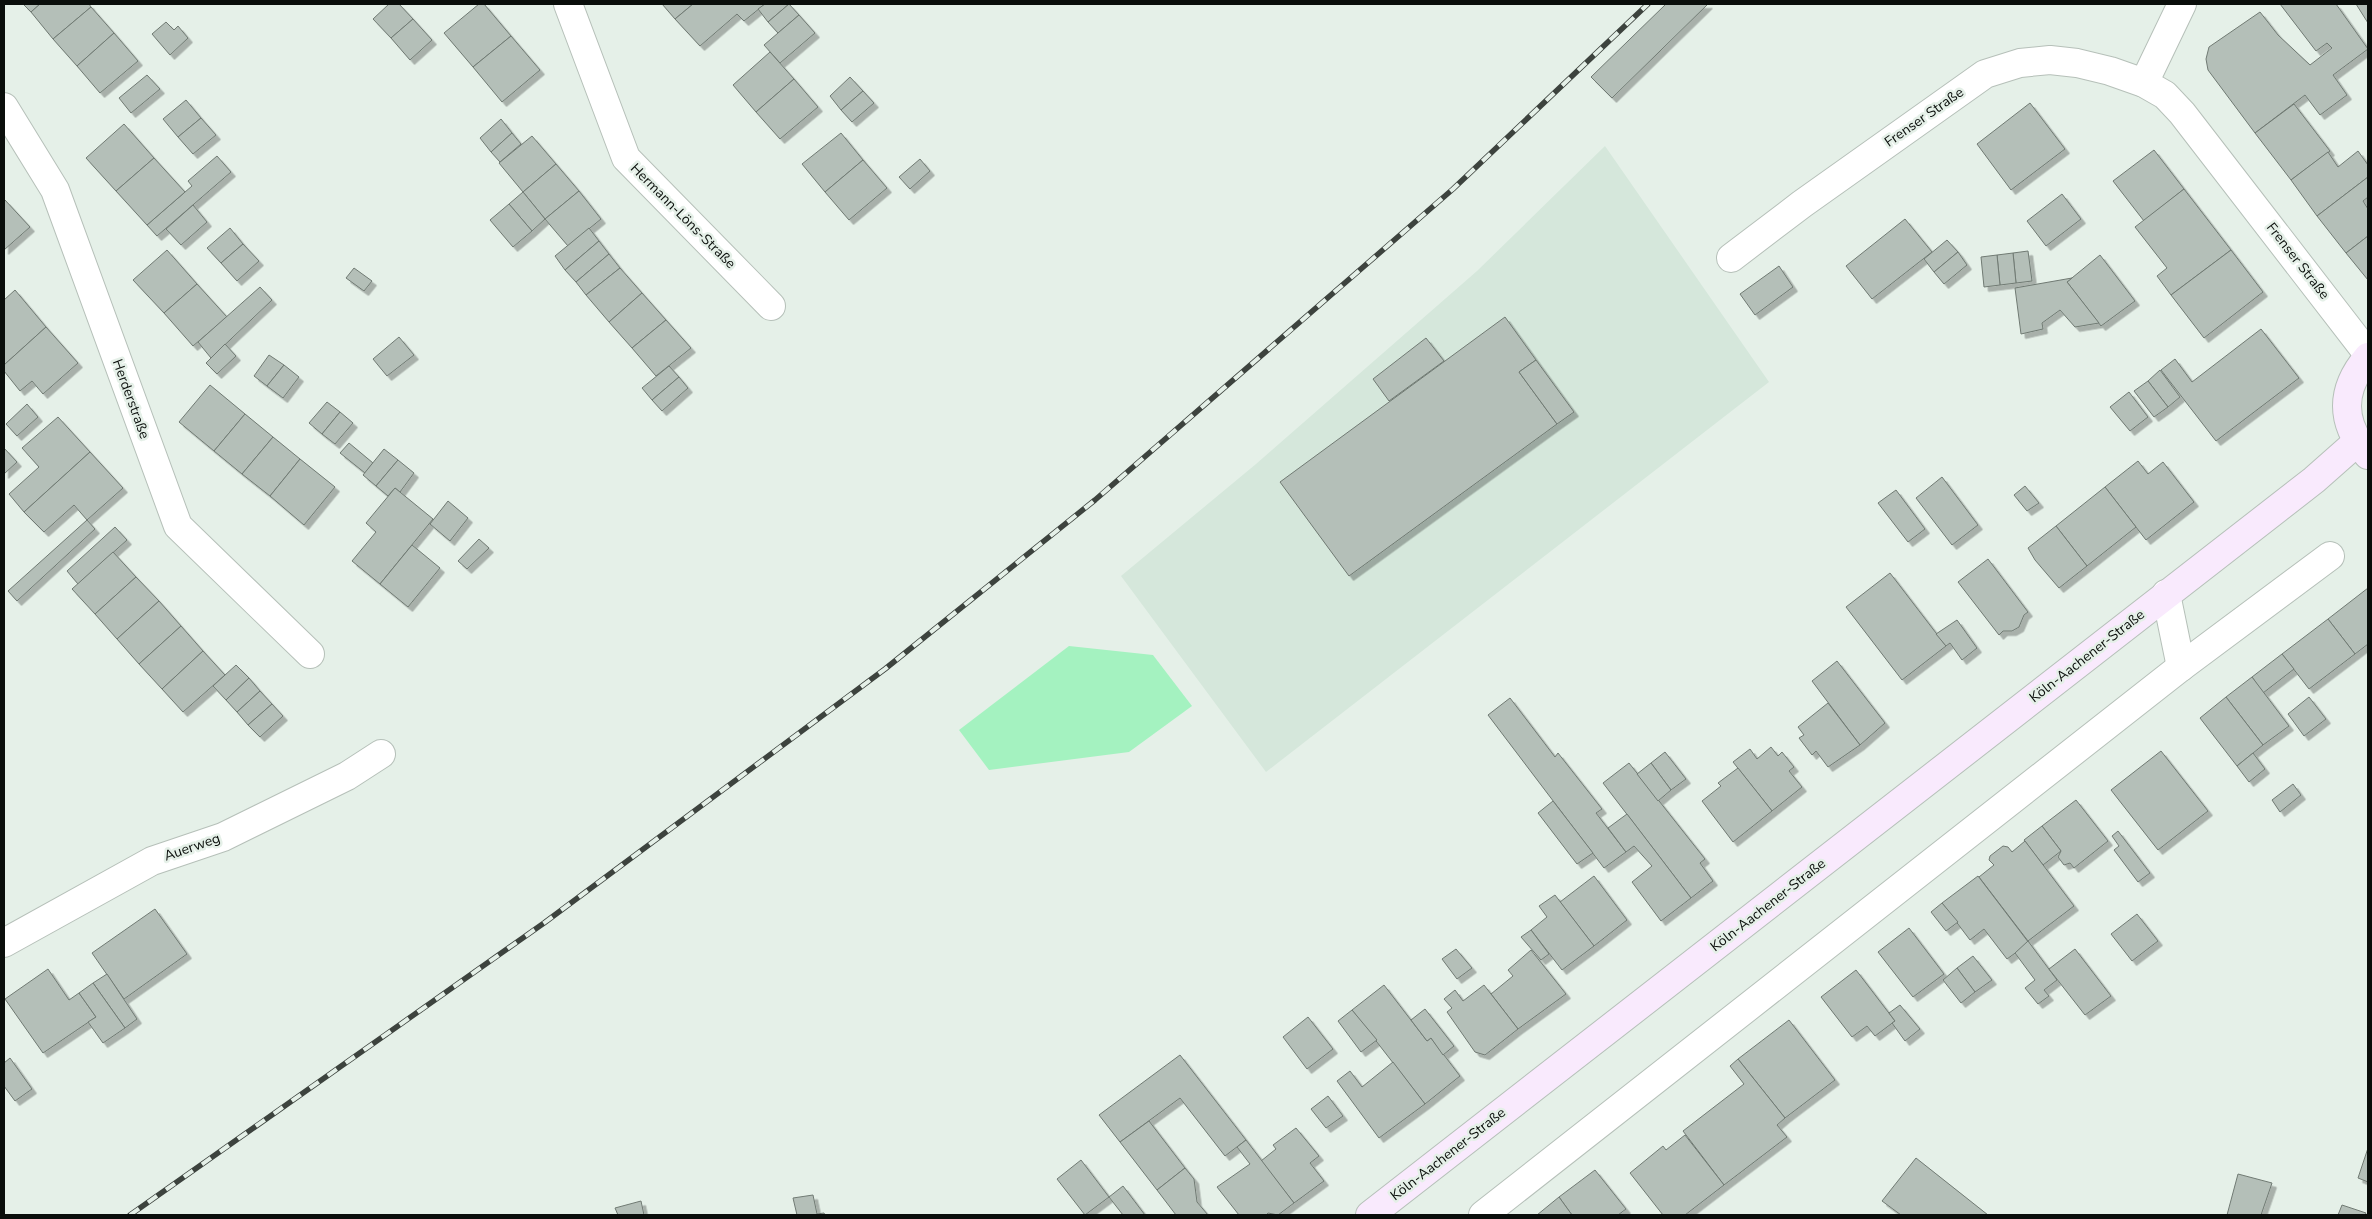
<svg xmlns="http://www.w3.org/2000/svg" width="2372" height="1219" font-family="'Nunito Sans',sans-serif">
  <defs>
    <filter id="shadow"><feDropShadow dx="4.5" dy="4.5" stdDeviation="0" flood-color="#0004"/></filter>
  </defs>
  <rect width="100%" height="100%" fill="#e5f0e8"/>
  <path fill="#d5e7db" d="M 1605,146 L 1769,382 L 1266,772 L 1121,576 L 1256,464 L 1477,271 Z"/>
  <path fill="#a4f2c0" d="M 1069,646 L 1153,655 L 1192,706 L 1129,752 L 989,770 L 959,730 Z"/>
  <g fill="#b4bfb8" stroke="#707a73" filter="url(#shadow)">
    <path d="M 23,4 L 40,4 L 31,12 Z"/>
    <path d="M 40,4 L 89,4 L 91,7 L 53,39 L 31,12 Z"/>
    <path d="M 389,4 L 399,4 L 413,19 L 391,38 L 373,19 Z"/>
    <path d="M 479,4 L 484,4 L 511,36 L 473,67 L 444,33 Z"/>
    <path d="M 662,4 L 693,4 L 675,19 Z"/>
    <path d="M 693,4 L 765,4 L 744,21 L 737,14 L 700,46 L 675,19 Z"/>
    <path d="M 765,4 L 789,4 L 768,22 L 758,9 Z"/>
    <path d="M 789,4 L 799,15 L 778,33 L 768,22 Z"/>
    <path d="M 1666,4 L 1708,4 L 1612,98 L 1591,77 Z"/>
    <path d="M 2280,4 L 2336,4 L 2368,49 L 2333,75 L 2347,95 L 2320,115 L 2305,95 L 2255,133 L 2208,70 L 2206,59 L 2209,47 L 2260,12 L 2278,35 L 2310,65 L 2332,48 L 2327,43 L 2316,51 Z"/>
    <path d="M 2356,4 L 2368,4 L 2368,23 Z"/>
    <path d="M 91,7 L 114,33 L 77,66 L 53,39 Z"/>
    <path d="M 799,15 L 815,33 L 780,63 L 764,45 Z"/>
    <path d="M 413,19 L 432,40 L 410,60 L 391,38 Z"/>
    <path d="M 166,22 L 174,30 L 178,26 L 188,38 L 170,55 L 152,34 Z"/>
    <path d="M 114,33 L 138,61 L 100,93 L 77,66 Z"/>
    <path d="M 511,36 L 540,70 L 502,102 L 473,67 Z"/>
    <path d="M 770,52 L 794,79 L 756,112 L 733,85 Z"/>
    <path d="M 147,75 L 160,89 L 131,113 L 119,98 Z"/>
    <path d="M 850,77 L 863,91 L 841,110 L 830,96 Z"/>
    <path d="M 794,79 L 818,107 L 780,139 L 756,112 Z"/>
    <path d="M 863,91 L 874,103 L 852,122 L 841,110 Z"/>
    <path d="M 186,100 L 201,118 L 178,137 L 163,119 Z"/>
    <path d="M 2030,103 L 2065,149 L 2011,190 L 1977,144 Z"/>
    <path d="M 2294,104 L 2330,151 L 2291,180 L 2255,133 Z"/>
    <path d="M 201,118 L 216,135 L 193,154 L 178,137 Z"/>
    <path d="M 501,119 L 512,133 L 491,152 L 480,138 Z"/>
    <path d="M 124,124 L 154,158 L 116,191 L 86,158 Z"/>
    <path d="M 512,133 L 521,144 L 500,162 L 491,152 Z"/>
    <path d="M 841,133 L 863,160 L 825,192 L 802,164 Z"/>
    <path d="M 532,136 L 556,164 L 523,192 L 499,163 Z"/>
    <path d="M 2154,150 L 2184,189 L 2144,221 L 2113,181 Z"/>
    <path d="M 2358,151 L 2368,165 L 2368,177 L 2317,216 L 2291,180 L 2328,152 L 2338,167 Z"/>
    <path d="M 217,156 L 231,172 L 157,236 L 147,225 L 192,186 L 188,181 Z"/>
    <path d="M 154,158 L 185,192 L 147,225 L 116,191 Z"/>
    <path d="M 920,159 L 930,171 L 910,189 L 899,177 Z"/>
    <path d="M 863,160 L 887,188 L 849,220 L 825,192 Z"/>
    <path d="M 556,164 L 579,191 L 545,219 L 523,192 Z"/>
    <path d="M 2368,177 L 2368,197 L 2363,201 L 2368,209 L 2368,236 L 2346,253 L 2317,216 Z"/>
    <path d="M 2184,189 L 2231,250 L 2171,295 L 2157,276 L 2167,268 L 2135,227 Z"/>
    <path d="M 579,191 L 601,219 L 568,246 L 545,219 Z"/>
    <path d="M 523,192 L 545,219 L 532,231 L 509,204 Z"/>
    <path d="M 2062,194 L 2081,219 L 2046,246 L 2027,221 Z"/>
    <path d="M 5,200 L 30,227 L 4,250 L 4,201 Z"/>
    <path d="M 509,204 L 532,231 L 513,247 L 490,220 Z"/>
    <path d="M 193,205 L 207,222 L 181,245 L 166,229 Z"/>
    <path d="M 1905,219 L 1932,252 L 1872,299 L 1846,266 Z"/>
    <path d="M 230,228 L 243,244 L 221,263 L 207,248 Z"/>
    <path d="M 589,228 L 599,241 L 565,270 L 555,256 Z"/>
    <path d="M 2368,236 L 2368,280 L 2346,253 Z"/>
    <path d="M 1947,240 L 1958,252 L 1934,272 L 1924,259 Z"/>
    <path d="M 599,241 L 609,254 L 576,282 L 565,270 Z"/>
    <path d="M 243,244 L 259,261 L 237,281 L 221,263 Z"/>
    <path d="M 167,250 L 197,284 L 164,313 L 133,280 Z"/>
    <path d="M 2231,250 L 2263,292 L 2204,338 L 2171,295 Z"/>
    <path d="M 2028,251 L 2032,281 L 2016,283 L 2013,253 Z"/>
    <path d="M 1958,252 L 1967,265 L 1944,284 L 1934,272 Z"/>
    <path d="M 2013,253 L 2016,283 L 2000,285 L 1997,255 Z"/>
    <path d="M 609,254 L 620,268 L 586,295 L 576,282 Z"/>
    <path d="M 1997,255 L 2000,285 L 1984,287 L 1981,257 Z"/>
    <path d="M 2100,255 L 2135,301 L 2101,326 L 2067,282 Z"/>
    <path d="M 1779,266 L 1793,287 L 1755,315 L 1740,294 Z"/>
    <path d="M 354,268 L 372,281 L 364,291 L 346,278 Z"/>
    <path d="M 620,268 L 642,293 L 609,322 L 586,295 Z"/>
    <path d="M 2072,278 L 2067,282 L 2099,323 L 2075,327 L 2060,310 L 2042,323 L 2043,329 L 2021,334 L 2015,288 Z"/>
    <path d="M 197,284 L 227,317 L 193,346 L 164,313 Z"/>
    <path d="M 260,287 L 272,300 L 211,358 L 198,342 Z"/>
    <path d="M 15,290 L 46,327 L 4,365 L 4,300 Z"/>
    <path d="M 642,293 L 666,320 L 632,348 L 609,322 Z"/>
    <path d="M 1505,317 L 1536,360 L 1519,372 L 1557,424 L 1349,576 L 1280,482 Z"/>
    <path d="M 666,320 L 691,348 L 656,376 L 632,348 Z"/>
    <path d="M 46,327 L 78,363 L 43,394 L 32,381 L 20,391 L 4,371 L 4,365 Z"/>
    <path d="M 2261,329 L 2299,378 L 2216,441 L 2161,370 L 2175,359 L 2192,382 Z"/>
    <path d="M 399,337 L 414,355 L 387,376 L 373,359 Z"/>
    <path d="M 1426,338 L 1444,361 L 1389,401 L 1373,379 Z"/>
    <path d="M 225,344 L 236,356 L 217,374 L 206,363 Z"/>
    <path d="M 269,355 L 284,365 L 267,386 L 254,376 Z"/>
    <path d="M 1536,360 L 1574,412 L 1557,424 L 1519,372 Z"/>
    <path d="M 284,365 L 299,377 L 283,398 L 267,386 Z"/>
    <path d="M 669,366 L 679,377 L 652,400 L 642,388 Z"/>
    <path d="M 2160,370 L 2180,397 L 2168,407 L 2148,381 Z"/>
    <path d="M 679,377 L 688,388 L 662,411 L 652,400 Z"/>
    <path d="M 2148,381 L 2168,407 L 2154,417 L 2134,391 Z"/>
    <path d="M 210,385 L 245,414 L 214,451 L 179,422 Z"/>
    <path d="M 2129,392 L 2148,417 L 2130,431 L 2110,407 Z"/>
    <path d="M 327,402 L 340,412 L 322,434 L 309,423 Z"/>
    <path d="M 27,404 L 38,417 L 17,436 L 6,424 Z"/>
    <path d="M 340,412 L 353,423 L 335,444 L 322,434 Z"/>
    <path d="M 245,414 L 273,437 L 242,474 L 214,451 Z"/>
    <path d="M 58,417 L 90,452 L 24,512 L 9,494 L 39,467 L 22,448 Z"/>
    <path d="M 273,437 L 300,459 L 270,496 L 242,474 Z"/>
    <path d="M 349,443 L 373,463 L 365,473 L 340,453 Z"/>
    <path d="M 4,448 L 17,462 L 4,474 Z"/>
    <path d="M 384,449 L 398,460 L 376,486 L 363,475 Z"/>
    <path d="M 90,452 L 123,488 L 87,520 L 74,505 L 44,532 L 24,512 Z"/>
    <path d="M 300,459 L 335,487 L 304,525 L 270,496 Z"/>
    <path d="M 398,460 L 414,473 L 400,492 L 395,488 L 388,496 L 376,486 Z"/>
    <path d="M 2138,461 L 2148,474 L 2163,462 L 2194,502 L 2146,540 L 2105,487 Z"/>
    <path d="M 1942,477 L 1978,525 L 1952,545 L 1916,498 Z"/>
    <path d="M 2025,486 L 2039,503 L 2027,511 L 2014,495 Z"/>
    <path d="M 2105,487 L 2136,527 L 2087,566 L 2056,526 Z"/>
    <path d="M 395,488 L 433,519 L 380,584 L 352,561 L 376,532 L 366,523 Z"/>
    <path d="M 1896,490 L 1925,529 L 1908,542 L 1878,503 Z"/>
    <path d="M 448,501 L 468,518 L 450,541 L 430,524 Z"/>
    <path d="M 87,520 L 95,529 L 17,601 L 8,591 Z"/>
    <path d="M 2056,526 L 2087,566 L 2059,588 L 2035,560 L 2028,548 Z"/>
    <path d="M 115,527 L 127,540 L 78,584 L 67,571 Z"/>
    <path d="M 479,539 L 489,548 L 467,569 L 458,561 Z"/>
    <path d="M 412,545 L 440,568 L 408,607 L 380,584 Z"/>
    <path d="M 113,552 L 136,577 L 95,614 L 72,589 Z"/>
    <path d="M 1988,559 L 2028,612 L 2024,615 L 2019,627 L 2012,631 L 2003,631 L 1999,635 L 1958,582 Z"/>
    <path d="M 1890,573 L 1946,646 L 1902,680 L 1846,607 Z"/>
    <path d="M 136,577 L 159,601 L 117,639 L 95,614 Z"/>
    <path d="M 2368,588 L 2368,644 L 2355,654 L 2328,619 Z"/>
    <path d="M 159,601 L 181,626 L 139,664 L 117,639 Z"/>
    <path d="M 2328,619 L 2355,654 L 2309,689 L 2282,654 Z"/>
    <path d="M 1957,620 L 1977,648 L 1962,660 L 1950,643 L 1946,646 L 1936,634 Z"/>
    <path d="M 181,626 L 203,651 L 162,689 L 139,664 Z"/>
    <path d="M 203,651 L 225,675 L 183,712 L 162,689 Z"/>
    <path d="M 2282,654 L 2294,669 L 2263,693 L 2252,677 Z"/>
    <path d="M 1837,661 L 1885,723 L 1860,745 L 1812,681 Z"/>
    <path d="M 236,665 L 249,678 L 226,700 L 213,686 Z"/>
    <path d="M 2252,677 L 2289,726 L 2263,745 L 2226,697 Z"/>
    <path d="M 249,678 L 260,691 L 237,712 L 226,700 Z"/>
    <path d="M 260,691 L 272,704 L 248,725 L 237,712 Z"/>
    <path d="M 2226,697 L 2263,745 L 2237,766 L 2200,718 Z"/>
    <path d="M 2309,697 L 2326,719 L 2304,736 L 2288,714 Z"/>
    <path d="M 1510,698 L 1555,757 L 1558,753 L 1602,809 L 1596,813 L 1626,852 L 1604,868 L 1488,715 Z"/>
    <path d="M 1828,703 L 1860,745 L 1828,767 L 1816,751 L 1812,755 L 1799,738 L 1804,735 L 1798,727 Z"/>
    <path d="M 272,704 L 283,716 L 260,737 L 248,725 Z"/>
    <path d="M 1771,747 L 1778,756 L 1782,752 L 1794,767 L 1789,771 L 1802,787 L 1772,811 L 1733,762 L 1750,749 L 1757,759 Z"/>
    <path d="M 2161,751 L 2208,811 L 2158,850 L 2111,790 Z"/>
    <path d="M 1665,752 L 1686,779 L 1671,790 L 1651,763 Z"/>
    <path d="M 2253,753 L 2265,769 L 2249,782 L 2237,766 Z"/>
    <path d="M 1629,763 L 1705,859 L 1700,863 L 1713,881 L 1691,898 L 1603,783 Z"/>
    <path d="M 1651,763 L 1671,790 L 1658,801 L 1637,774 Z"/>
    <path d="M 1738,768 L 1772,811 L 1733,842 L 1702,801 L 1721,786 L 1718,783 Z"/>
    <path d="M 2293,784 L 2301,795 L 2280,812 L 2272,800 Z"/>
    <path d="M 2076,800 L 2108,841 L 2074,868 L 2070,863 L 2064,865 L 2058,857 L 2061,851 L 2042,826 Z"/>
    <path d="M 1553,801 L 1593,853 L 1577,864 L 1538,813 Z"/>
    <path d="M 1627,814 L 1691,898 L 1661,921 L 1632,882 L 1652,866 L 1634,846 L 1626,852 L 1608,828 Z"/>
    <path d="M 2042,826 L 2061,851 L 2043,865 L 2024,840 Z"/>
    <path d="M 2118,831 L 2150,873 L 2138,882 L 2114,850 L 2119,846 L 2112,836 Z"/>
    <path d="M 2025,841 L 2074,906 L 2028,941 L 1979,877 L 1994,865 L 1989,860 L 1990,856 L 2003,846 L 2008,847 L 2012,852 Z"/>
    <path d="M 1594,876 L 1627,920 L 1594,946 L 1560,902 Z"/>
    <path d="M 1978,876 L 2029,943 L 2007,959 L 1984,929 L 1970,940 L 1942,903 Z"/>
    <path d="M 1555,895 L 1594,946 L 1562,970 L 1531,930 L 1547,917 L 1539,906 Z"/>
    <path d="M 1942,903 L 1958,922 L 1946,931 L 1931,912 Z"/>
    <path d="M 155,909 L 187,954 L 124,999 L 92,953 Z"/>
    <path d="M 2137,914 L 2158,941 L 2132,961 L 2111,934 Z"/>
    <path d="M 1909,928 L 1944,974 L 1913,997 L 1878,952 Z"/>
    <path d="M 1531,930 L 1549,954 L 1541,960 L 1521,937 Z"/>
    <path d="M 2028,941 L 2057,980 L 2044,990 L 2049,996 L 2038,1004 L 2025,988 L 2035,980 L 2015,953 Z"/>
    <path d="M 1456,949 L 1472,968 L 1457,979 L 1442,959 Z"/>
    <path d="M 2075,949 L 2111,996 L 2085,1015 L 2049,969 Z"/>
    <path d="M 1531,950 L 1566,994 L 1518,1029 L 1491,994 L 1513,976 L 1508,970 Z"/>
    <path d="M 1973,956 L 1992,980 L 1975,992 L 1957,968 Z"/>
    <path d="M 1957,968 L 1975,992 L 1961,1003 L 1943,980 Z"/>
    <path d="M 48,969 L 69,1000 L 79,993 L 96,1017 L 43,1053 L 5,999 Z"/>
    <path d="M 1856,970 L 1895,1021 L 1875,1036 L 1867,1026 L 1852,1037 L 1821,997 Z"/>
    <path d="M 107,974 L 137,1019 L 125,1028 L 93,983 Z"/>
    <path d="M 93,983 L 125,1028 L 103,1043 L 88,1022 L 96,1017 L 79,993 Z"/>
    <path d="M 1384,985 L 1427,1041 L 1431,1038 L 1460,1076 L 1425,1104 L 1352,1010 Z"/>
    <path d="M 1484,985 L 1518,1029 L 1485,1055 L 1475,1052 L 1447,1012 L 1452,1008 L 1444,999 L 1455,990 L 1463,1001 Z"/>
    <path d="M 1900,1005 L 1920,1029 L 1905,1041 L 1892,1023 L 1895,1021 L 1889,1013 Z"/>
    <path d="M 1425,1009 L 1454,1046 L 1443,1055 L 1431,1038 L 1427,1041 L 1411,1020 Z"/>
    <path d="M 1352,1010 L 1377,1040 L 1361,1052 L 1338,1021 Z"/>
    <path d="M 1308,1017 L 1333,1049 L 1307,1069 L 1283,1037 Z"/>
    <path d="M 1789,1020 L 1835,1080 L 1785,1118 L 1738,1059 Z"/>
    <path d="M 1180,1055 L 1246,1140 L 1225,1156 L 1180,1098 L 1120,1142 L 1099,1115 Z"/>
    <path d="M 10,1058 L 32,1089 L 15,1101 L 4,1086 L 4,1063 Z"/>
    <path d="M 1738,1059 L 1785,1118 L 1777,1125 L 1787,1137 L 1724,1185 L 1683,1131 L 1744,1084 L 1730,1066 Z"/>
    <path d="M 1393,1062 L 1425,1104 L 1379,1138 L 1337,1081 L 1350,1071 L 1362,1087 Z"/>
    <path d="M 1328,1096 L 1343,1116 L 1326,1128 L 1311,1109 Z"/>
    <path d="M 1149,1121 L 1185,1168 L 1157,1190 L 1120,1142 Z"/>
    <path d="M 1296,1128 L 1319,1156 L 1310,1163 L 1324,1181 L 1294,1203 L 1261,1161 L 1276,1149 L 1273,1145 Z"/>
    <path d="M 1685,1135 L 1724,1185 L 1685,1215 L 1663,1215 L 1630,1173 L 1663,1146 L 1666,1150 Z"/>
    <path d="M 1246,1140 L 1294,1203 L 1278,1215 L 1268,1213 L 1266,1215 L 1239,1215 L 1217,1187 L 1250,1164 L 1237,1147 Z"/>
    <path d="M 2368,1148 L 2368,1182 L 2358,1178 Z"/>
    <path d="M 1916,1158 L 1988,1215 L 1901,1215 L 1882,1201 Z"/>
    <path d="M 1081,1160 L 1109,1197 L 1085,1215 L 1057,1179 Z"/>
    <path d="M 1185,1168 L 1194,1179 L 1197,1202 L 1208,1215 L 1176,1215 L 1157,1190 Z"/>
    <path d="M 1595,1170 L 1626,1209 L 1618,1215 L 1572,1215 L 1559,1197 Z"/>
    <path d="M 2238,1174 L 2272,1183 L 2261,1215 L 2227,1215 Z"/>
    <path d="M 1123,1186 L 1145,1215 L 1123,1215 L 1109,1197 Z"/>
    <path d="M 813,1195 L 817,1214 L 824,1213 L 825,1215 L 797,1215 L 793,1198 Z"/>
    <path d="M 1559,1197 L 1572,1215 L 1537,1215 Z"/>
    <path d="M 641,1201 L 644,1215 L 618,1215 L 615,1208 Z"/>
    <path d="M 2342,1205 L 2366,1213 L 2365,1215 L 2338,1215 Z"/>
  </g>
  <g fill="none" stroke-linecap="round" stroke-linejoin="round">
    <g stroke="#b6c0b9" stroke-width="30">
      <g id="street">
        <path d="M 568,4 L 626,158 L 771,306"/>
        <path d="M 2144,83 L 2182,4"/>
        <path d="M 4,107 L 55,190 L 178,526 L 310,654"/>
        <path d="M 1731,258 L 1802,204 L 1985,74 L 2020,63 L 2050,60 L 2077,63 L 2110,71 L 2144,83 L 2165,95 L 2182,113 L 2368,354"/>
        <path d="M 2166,594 L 2181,667"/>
        <path d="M 4,943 L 152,861 L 223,837 L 347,776 L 381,754"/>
        <path d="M 1483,1215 L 2181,667 L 2330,556"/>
      </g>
    </g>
    <g stroke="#b6c0b9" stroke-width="30">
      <g id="secondary">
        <path d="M 2368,357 C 2340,390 2340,422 2368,455"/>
        <path d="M 1370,1215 L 2314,480 L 2357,442"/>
      </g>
    </g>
    <use href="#street" stroke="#fff" stroke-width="28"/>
    <use href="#secondary" stroke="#f9eafd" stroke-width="28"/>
    <g stroke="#3d433e" stroke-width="5.5">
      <path id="rail" d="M 130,1215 L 544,923 L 885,669 L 1095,500 L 1453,189 L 1648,4"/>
    </g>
    <use href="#rail" stroke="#e5f0e8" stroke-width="4" stroke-dasharray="11" stroke-linecap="butt"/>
  </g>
  <g text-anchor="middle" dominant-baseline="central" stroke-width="5" stroke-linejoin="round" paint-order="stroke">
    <g font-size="14" fill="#0a0e0b" stroke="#e5f0e8">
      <text transform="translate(1924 117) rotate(-35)">Frenser Straße</text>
      <text transform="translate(683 216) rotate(45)">Hermann-Löns-Straße</text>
      <text transform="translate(2298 261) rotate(52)">Frenser Straße</text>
      <text transform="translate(131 399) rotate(70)">Herderstraße</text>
      <text transform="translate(2087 656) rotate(-38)">Köln-Aachener-Straße</text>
      <text transform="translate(192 847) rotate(-19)">Auerweg</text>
      <text transform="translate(1768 905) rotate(-38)">Köln-Aachener-Straße</text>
      <text transform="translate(1448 1154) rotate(-38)">Köln-Aachener-Straße</text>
    </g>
  </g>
  <rect width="2372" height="1219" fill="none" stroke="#0a0e0b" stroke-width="10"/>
</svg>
